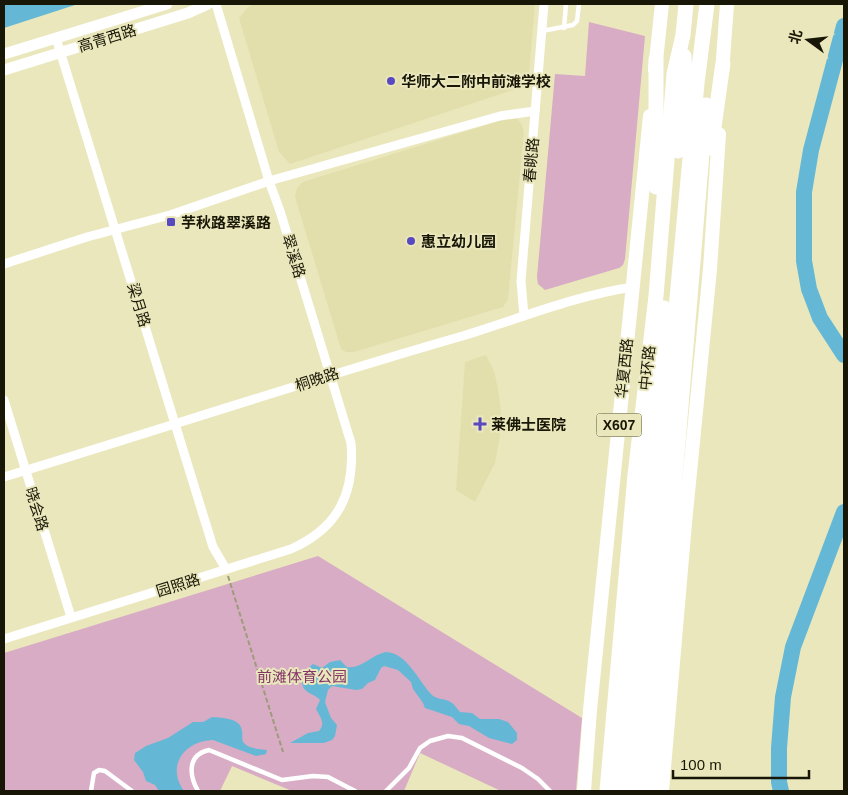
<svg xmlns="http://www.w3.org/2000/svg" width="848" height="795" font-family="Helvetica,'Noto Sans SC',sans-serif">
  <rect width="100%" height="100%" fill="#eae7bc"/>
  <g fill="#e3dfac">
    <path d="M 253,4 L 535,4 L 529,73 L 519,88 L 290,164 L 279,152 L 239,18 L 247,8 Z"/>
    <path d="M 515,116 L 522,125 L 524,132 L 508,299 L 503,307 L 354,352 L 346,352 L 341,349 L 295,197 L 297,188 L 303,182 Z"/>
    <path d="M 486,355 L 494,371 L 498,389 L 501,413 L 500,436 L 495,463 L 475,502 L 456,490 L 465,362 Z"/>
  </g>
  <g fill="#d8acc5">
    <path d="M 589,22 L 645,36 L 625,259 L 623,265 L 619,268 L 545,290 L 538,284 L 537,277 L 555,74 L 585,76 Z"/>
    <path d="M 318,556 L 582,718 L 576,791 L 501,791 L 420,753 L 404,791 L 292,791 L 232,766 L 220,791 L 4,791 L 4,653 Z"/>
  </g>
  <g fill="#64b8d6">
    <path d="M 4,4 L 78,4 L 4,28 Z"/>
    <path d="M 386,652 C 407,653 418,680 431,694 C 436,700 446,698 452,703 C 455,705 457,709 460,712 L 472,713 L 480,719 L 499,719 L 508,722 L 517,733 L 517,740 L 512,744 L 489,738 L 469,726 L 459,724 L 452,717 L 425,708 L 423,703 L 413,689 L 411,682 L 398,670 L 384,666 L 381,668 L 375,680 L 368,683 L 362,689 L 356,690 L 332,686 L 328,690 L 325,702 L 331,718 L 337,725 L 335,736 L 332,740 L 324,743 L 290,743 L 308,733 L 319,731 C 326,723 320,717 316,709 L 320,700 C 313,692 302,694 302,681 L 305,678 L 305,671 L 313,664 L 322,668 L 330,662 L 340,660 L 347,667 C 362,669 371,655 386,652 Z"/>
    <path d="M 212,717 C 223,718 241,718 242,731 C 243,735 241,740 244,743 C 249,749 260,749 267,750 L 266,754 L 256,756 L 213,740 C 184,741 166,766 184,791 L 159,791 L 155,785 L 146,781 L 143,772 L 134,760 L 135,753 L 146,746 L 168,738 L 193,722 L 203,722 Z"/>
  </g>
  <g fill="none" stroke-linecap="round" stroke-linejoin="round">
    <g stroke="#64b8d6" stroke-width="16">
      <path d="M 844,26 L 811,150 L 804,192 L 804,261 L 809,289 L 820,318 L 844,355"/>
      <path d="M 781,791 L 779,782 L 779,748 L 783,697 L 793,647 L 844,512"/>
    </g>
    <path stroke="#9e9b7a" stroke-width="2" stroke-dasharray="5 2.5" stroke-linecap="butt" d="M 228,576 L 283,752"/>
    <g stroke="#fff" stroke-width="4.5">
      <path d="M 564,28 L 566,4"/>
      <path d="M 542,31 L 573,25 L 577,21 L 579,4"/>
      <path d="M 91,791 L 94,773 L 99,770 L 105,771 L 132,791"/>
      <path d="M 198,791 C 189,775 187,755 209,750 L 282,780 L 313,776 L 328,777 L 355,791"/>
      <path d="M 386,791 L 409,768 L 420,748 L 430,741 L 448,736 L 462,738 L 522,768 L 538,779 L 550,791"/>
    </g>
    <g stroke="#fff" stroke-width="9">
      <path d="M 56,38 L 213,547 L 226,569"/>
      <path d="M 4,264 L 87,237 L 170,215 L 269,181 L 500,116 L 535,111"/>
      <path d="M 524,316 L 521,281 L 544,4"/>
      <path d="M 4,400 L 71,617"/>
      <path d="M 4,477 C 156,431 306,381 459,337 C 516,320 573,296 633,287"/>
      <path d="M 4,639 L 291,549 C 338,528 355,494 351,443 L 280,211 L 269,181 L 216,4"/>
    </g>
    <g stroke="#fff" stroke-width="11">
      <path d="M 4,54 L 167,4"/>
      <path d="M 4,70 L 188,13 L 208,4"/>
    </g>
    <g stroke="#fff" stroke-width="14">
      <path d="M 655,70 L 662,4"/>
      <path d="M 722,73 L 727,4"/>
      <path d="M 584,791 L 590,710 L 650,116"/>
      <path d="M 662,791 L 685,523 L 710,269 L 719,134"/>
    </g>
    <g stroke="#fff" stroke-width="15">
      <path d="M 711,148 L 723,63"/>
      <path d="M 678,151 L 685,77 L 684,56"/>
      <path d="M 656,187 L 656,59"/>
      <path d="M 607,791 L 635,475 L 656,296 L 674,74 L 683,35 L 686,4"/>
      <path d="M 621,791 L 664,308"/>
      <path d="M 635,791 L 672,352 L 697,83 L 707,4"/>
      <path d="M 649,791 L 706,105"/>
    </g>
  </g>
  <g fill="#5949c1" stroke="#eae7bc" stroke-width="2">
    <circle cx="391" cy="81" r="5"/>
    <rect x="166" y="217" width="10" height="10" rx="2.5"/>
    <circle cx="411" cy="241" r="5"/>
    <path d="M477.5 416.5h5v5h5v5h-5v5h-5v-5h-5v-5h5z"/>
  </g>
  <g text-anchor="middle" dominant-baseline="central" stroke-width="4" stroke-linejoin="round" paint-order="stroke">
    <rect fill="#eae7bc" stroke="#57553d" stroke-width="1" x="596.5" y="413.5" width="45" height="23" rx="4"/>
    <g font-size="14" font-weight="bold" fill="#181606">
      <text x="619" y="425">X607</text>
    </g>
    <g font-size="15" fill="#181606" stroke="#eae7bc">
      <text transform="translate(107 38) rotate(-17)">高青西路</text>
      <text transform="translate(531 160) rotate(-85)">春眺路</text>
      <text transform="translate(294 256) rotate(73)">翠溪路</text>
      <text transform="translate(139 305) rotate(73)">梁月路</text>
      <text transform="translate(624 368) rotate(-84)">华夏西路</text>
      <text transform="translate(647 368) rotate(-84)">中环路</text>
      <text transform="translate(317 379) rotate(-18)">桐晚路</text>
      <text transform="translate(37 509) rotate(73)">晓会路</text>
      <text transform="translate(178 585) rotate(-17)">园照路</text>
    </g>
    <g font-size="15" font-weight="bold" fill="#181606" stroke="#eae7bc" text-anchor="start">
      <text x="401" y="81">华师大二附中前滩学校</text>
      <text x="181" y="222">芋秋路翠溪路</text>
      <text x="421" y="241">惠立幼儿园</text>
      <text x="491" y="424">莱佛士医院</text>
    </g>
    <g font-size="15" fill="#833667" stroke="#eae7bc">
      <text x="302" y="676">前滩体育公园</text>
    </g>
  </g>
  <rect width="848" height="795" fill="none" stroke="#181606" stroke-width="10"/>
  <g transform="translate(808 40) rotate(285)" stroke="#eae7bc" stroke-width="4" paint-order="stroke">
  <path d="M0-4L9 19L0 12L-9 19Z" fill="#181606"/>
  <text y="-8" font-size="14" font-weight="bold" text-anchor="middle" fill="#181606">北</text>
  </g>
  <path d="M673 770v8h136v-8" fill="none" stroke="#181606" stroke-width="2.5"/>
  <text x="680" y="770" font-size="15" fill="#181606" stroke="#eae7bc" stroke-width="4" paint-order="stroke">100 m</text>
</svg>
